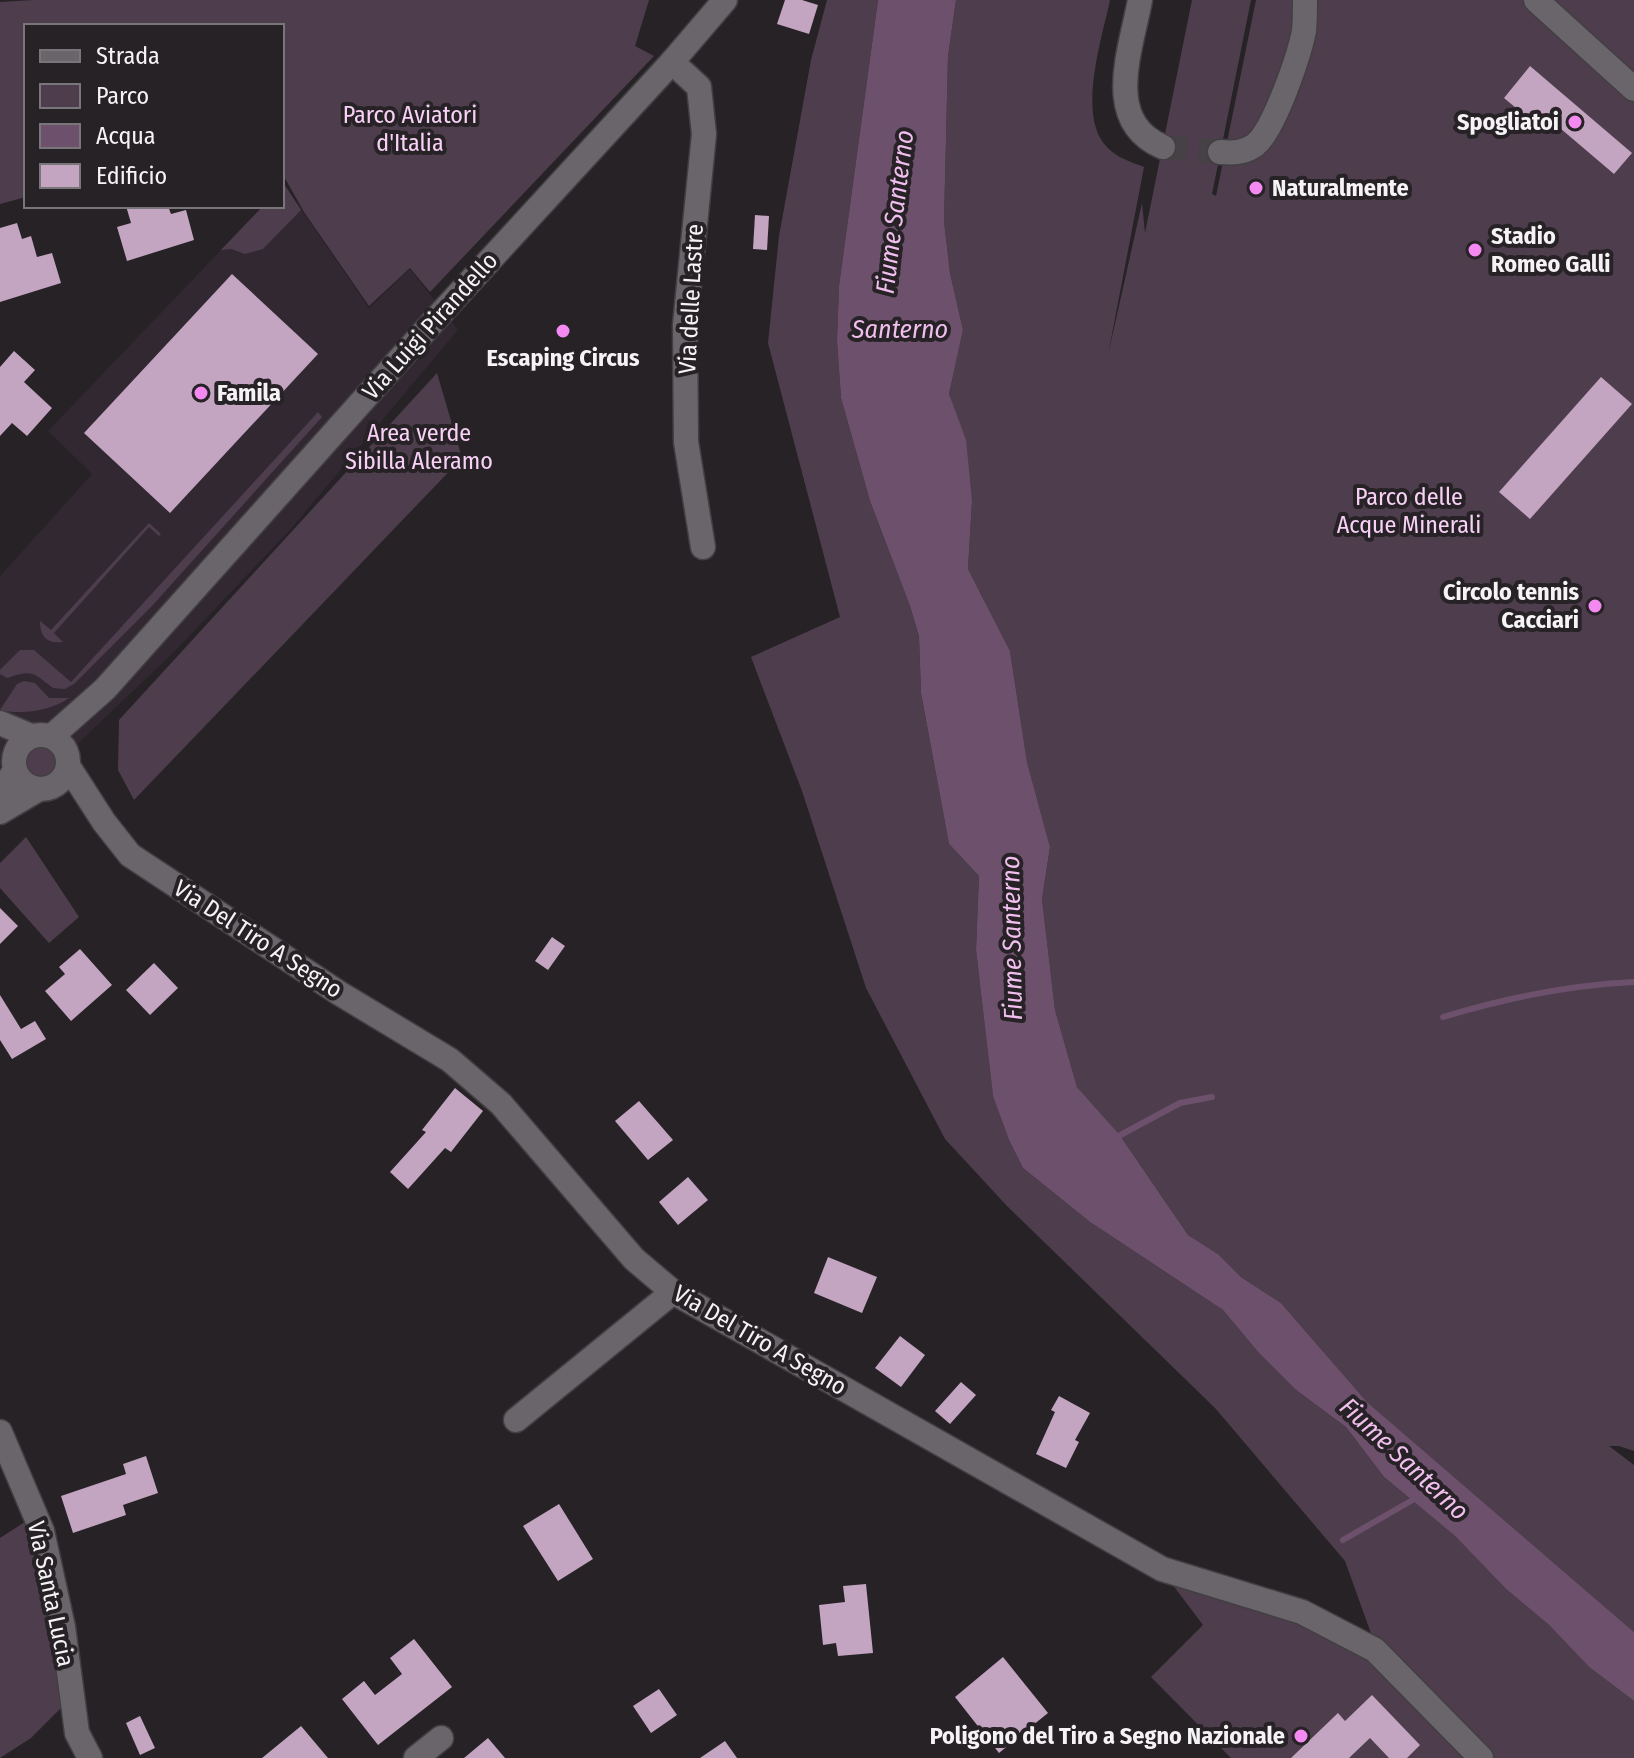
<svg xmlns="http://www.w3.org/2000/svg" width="1634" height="1758" font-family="'Fira Sans Condensed',sans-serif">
  <rect width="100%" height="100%" fill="#262226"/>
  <path fill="#312831" d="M 284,184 L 369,308 L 410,269 L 458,330 L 290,530 L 174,652 L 21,798 L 0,766 L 0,576 L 92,474 L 48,431 L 263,206 L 282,206 Z"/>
  <g fill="#4e3e4d">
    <path d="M 34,0 L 649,0 L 635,46 L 654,56 L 430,292 L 410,268 L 369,306 L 304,212 L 282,173 L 282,26 L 26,26 L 26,197 L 0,204 L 0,2 Z"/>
    <path d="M 827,0 L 878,0 L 839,286 L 837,341 L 841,398 L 870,501 L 910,606 L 919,638 L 921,693 L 949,844 L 979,876 L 976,950 L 993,1095 L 1009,1140 L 1023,1168 L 1090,1222 L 1223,1310 L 1258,1352 L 1296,1390 L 1346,1427 L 1384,1477 L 1455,1536 L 1506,1589 L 1549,1625 L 1589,1667 L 1634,1701 L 1634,1758 L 1231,1758 L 1151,1677 L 1203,1625 L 1166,1576 L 1294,1622 L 1382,1664 L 1345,1561 L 1215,1408 L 1007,1206 L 945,1139 L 866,988 L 802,791 L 751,657 L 840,617 L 768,343 L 779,236 L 811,60 Z"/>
    <path d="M 956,0 L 1110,0 C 1102,38 1077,115 1106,146 C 1115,157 1131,162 1144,167 L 1108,355 L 1142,203 L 1145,233 L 1192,0 L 1251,0 L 1212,194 L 1216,196 L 1256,0 L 1634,0 L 1634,1451 L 1619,1446 L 1609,1446 L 1634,1465 L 1634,1632 L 1367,1402 L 1281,1303 L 1241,1277 L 1218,1254 L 1188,1235 L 1119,1134 L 1077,1087 L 1055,1010 L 1042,899 L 1050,847 L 1027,762 L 1010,651 L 968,569 L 972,501 L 949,394 L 963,330 L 950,273 L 944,221 L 948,56 Z"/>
    <path d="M 284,184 L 301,210 L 263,249 L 245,254 L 231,249 L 221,250 L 263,206 L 282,206 Z"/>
    <path d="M 437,373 L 462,458 L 134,800 L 118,770 L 119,720 Z"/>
    <path d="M 318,412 L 322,417 L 152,606 L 74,684 L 65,689 L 53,688 C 33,673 33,669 7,678 L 0,674 L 0,670 L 20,650 L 34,650 L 71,682 Z"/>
    <path d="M 149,523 L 161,534 L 159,536 L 149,527 L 54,633 L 63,642 C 47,644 40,637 40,621 L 51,630 Z"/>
    <path d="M 24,681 L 35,683 L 49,698 L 69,698 C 51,711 21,715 0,710 L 17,684 Z"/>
    <circle cx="41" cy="762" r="17"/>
    <path d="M 26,837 L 79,917 L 49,943 L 0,888 L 0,863 Z"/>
    <path d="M 31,1518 L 65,1704 L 31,1738 L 0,1758 L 0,1538 Z"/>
  </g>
  <path fill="#6d516c" d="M 878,0 L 956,0 L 948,56 L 944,221 L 950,273 L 963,330 L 949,394 L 966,440 L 972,501 L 968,569 L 1010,651 L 1027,762 L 1050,847 L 1042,899 L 1055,1010 L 1077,1087 L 1119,1134 L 1188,1235 L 1218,1254 L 1241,1277 L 1281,1303 L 1367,1402 L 1634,1632 L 1634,1701 L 1589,1667 L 1549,1625 L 1506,1589 L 1455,1536 L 1384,1477 L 1346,1427 L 1296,1390 L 1258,1352 L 1223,1310 L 1090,1222 L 1023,1168 L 1009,1140 L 993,1096 L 976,950 L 979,876 L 949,844 L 921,693 L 919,637 L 910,606 L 870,501 L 841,398 L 837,341 L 839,286 Z"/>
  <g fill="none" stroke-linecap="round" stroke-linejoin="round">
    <g stroke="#6d516c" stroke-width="6">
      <path d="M 1443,1017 C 1506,998 1568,985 1634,982"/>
      <path d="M 1113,1139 L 1180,1103 L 1212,1097"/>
      <path d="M 1343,1540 L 1416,1498"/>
    </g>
  </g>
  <g fill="#c3a4c1">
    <path d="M 785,0 L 802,0 L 818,5 L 809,34 L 777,24 Z"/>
    <path d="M 1530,66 L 1632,153 L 1614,174 L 1547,117 L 1539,127 L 1504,98 Z"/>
    <path d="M 126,206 L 168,206 L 171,214 L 186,210 L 194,240 L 127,261 L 117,227 L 131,223 Z"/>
    <path d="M 755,215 L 769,216 L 767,250 L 753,249 Z"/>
    <path d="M 17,223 L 22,239 L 31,236 L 37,257 L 52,253 L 61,283 L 0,302 L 0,228 Z"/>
    <path d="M 232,274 L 318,354 L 170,513 L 84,433 Z"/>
    <path d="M 14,351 L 35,370 L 24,382 L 52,408 L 27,436 L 12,423 L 0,436 L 0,367 Z"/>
    <path d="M 1601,377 L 1632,404 L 1530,519 L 1499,492 Z"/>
    <path d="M 0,908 L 18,926 L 0,944 Z"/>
    <path d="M 552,937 L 565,946 L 548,970 L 535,961 Z"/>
    <path d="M 80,949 L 112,985 L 71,1021 L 45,991 L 65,974 L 59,967 Z"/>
    <path d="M 154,963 L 178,988 L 150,1015 L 126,990 Z"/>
    <path d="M 0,995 L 21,1029 L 35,1021 L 46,1039 L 12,1059 L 0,1040 Z"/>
    <path d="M 455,1088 L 483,1111 L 451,1152 L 445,1148 L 408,1189 L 390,1172 L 426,1132 L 422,1130 Z"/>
    <path d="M 639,1101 L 673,1140 L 648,1160 L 615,1121 Z"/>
    <path d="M 688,1177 L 708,1200 L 678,1225 L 659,1202 Z"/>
    <path d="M 828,1257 L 877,1277 L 862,1313 L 814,1293 Z"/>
    <path d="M 900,1336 L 925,1355 L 901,1387 L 875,1368 Z"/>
    <path d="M 961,1382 L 976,1395 L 950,1424 L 935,1411 Z"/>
    <path d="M 1059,1396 L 1090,1413 L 1075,1440 L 1079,1442 L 1066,1468 L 1036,1454 L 1055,1412 L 1051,1410 Z"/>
    <path d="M 146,1456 L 158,1493 L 123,1505 L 126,1515 L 73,1533 L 61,1496 L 126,1474 L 123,1464 Z"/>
    <path d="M 559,1504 L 593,1559 L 558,1581 L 523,1526 Z"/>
    <path d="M 866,1584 L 873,1653 L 838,1656 L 836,1643 L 823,1645 L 819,1605 L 845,1602 L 843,1586 Z"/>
    <path d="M 414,1639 L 452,1687 L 378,1745 L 342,1699 L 364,1681 L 375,1695 L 402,1674 L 390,1658 Z"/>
    <path d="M 1003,1657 L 1048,1713 L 999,1753 L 955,1697 Z"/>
    <path d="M 659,1689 L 677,1715 L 651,1733 L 633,1706 Z"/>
    <path d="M 1372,1695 L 1420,1745 L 1407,1758 L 1389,1758 L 1370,1738 L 1349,1758 L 1291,1758 L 1338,1713 L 1345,1721 Z"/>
    <path d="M 140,1716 L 155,1748 L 140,1755 L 126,1723 Z"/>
    <path d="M 301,1726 L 328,1758 L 262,1758 Z"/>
    <path d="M 488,1738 L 505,1758 L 464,1758 Z"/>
    <path d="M 725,1741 L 737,1758 L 700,1758 Z"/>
  </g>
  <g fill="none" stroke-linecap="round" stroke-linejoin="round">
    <path stroke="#454145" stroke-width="24" stroke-dasharray="24 12" stroke-linecap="butt" d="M 1163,147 L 1220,152"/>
    <g stroke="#423f42" stroke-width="27">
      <g id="minor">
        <path d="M 1140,0 C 1131,50 1102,121 1163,147"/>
        <path d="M 1536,0 L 1634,89"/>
        <path d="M 672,62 L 699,87 L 704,134 L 685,325 L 686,442 L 703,547"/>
        <path d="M 1220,152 C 1233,153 1244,153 1255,145 C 1274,130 1299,56 1304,31 C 1305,21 1305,10 1305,0"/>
        <path d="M 0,723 L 31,736"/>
        <circle cx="41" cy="762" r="27"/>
        <path d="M 52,736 L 105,689 L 432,323 L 672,62 L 725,0"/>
        <path d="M 68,766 L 104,822 L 130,855 L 339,993 L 450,1060 L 501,1104 L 634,1259 L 673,1292 L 1162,1569 L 1302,1612 L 1375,1650 L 1481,1758"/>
        <path d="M 0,791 L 15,771"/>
        <path d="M 0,812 L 39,789"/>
        <path d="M 516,1420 L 673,1292"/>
        <path d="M 0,1432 L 42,1531 L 63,1627 L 77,1733 L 90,1758"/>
        <path d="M 416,1758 L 441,1738"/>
      </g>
    </g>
    <use href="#minor" stroke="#6a656a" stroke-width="24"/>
  </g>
  <g fill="#f389f1" stroke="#262226" stroke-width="3">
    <circle cx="1575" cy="122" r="8"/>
    <circle cx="1256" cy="188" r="8"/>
    <circle cx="1475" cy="250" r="8"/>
    <circle cx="563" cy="331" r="8"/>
    <circle cx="201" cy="393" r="8"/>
    <circle cx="1595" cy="606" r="8"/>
    <circle cx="1301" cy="1736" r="8"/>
  </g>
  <g text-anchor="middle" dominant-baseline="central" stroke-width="8" stroke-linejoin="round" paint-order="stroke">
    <g font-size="24" fill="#f9d1f7" stroke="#262226">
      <text x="410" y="115">Parco Aviatori<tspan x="410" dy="28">d'Italia</tspan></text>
      <text x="419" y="433">Area verde<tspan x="419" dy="28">Sibilla Aleramo</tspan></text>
      <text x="1409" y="497">Parco delle<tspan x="1409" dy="28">Acque Minerali</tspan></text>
    </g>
    <g font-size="24" font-weight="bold" fill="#f6f3f6" stroke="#262226" text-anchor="end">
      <text x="1559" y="122">Spogliatoi</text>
      <text x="1272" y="188" text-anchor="start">Naturalmente</text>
      <text x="1491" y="236" text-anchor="start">Stadio<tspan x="1491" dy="28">Romeo Galli</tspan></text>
      <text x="563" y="358" text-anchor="middle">Escaping Circus</text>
      <text x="217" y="393" text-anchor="start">Famila</text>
      <text x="1579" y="592">Circolo tennis<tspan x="1579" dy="28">Cacciari</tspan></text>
      <text x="1285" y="1736">Poligono del Tiro a Segno Nazionale</text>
    </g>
    <g font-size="24" fill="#f6f3f6" stroke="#262226">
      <text transform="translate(691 299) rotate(-87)">Via delle Lastre</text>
      <text transform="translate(430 326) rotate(-48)">Via Luigi Pirandello</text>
      <text transform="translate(258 939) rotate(33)">Via Del Tiro A Segno</text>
      <text transform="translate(760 1340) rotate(30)">Via Del Tiro A Segno</text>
      <text transform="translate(51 1594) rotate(78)">Via Santa Lucia</text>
    </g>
    <g font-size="26" font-style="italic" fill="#f1bfee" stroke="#262226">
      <text transform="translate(895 212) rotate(-83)">Fiume Santerno</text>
      <text x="900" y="329">Santerno</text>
      <text transform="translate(1012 938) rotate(-91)">Fiume Santerno</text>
      <text transform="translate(1404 1459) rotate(43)">Fiume Santerno</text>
    </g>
  </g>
  <rect x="24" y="24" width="260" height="184" fill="#262226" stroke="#797679" stroke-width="2"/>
  <rect x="40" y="50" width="40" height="12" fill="#6a656a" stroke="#797679" stroke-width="2"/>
  <text x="96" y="64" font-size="24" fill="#f6f3f6">Strada</text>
  <rect x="40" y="84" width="40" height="24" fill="#4e3e4d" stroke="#797679" stroke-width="2"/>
  <text x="96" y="104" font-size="24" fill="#f6f3f6">Parco</text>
  <rect x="40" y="124" width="40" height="24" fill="#6d516c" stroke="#797679" stroke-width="2"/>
  <text x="96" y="144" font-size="24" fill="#f6f3f6">Acqua</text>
  <rect x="40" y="164" width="40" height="24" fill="#c3a4c1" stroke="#797679" stroke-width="2"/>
  <text x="96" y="184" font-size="24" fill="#f6f3f6">Edificio</text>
</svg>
